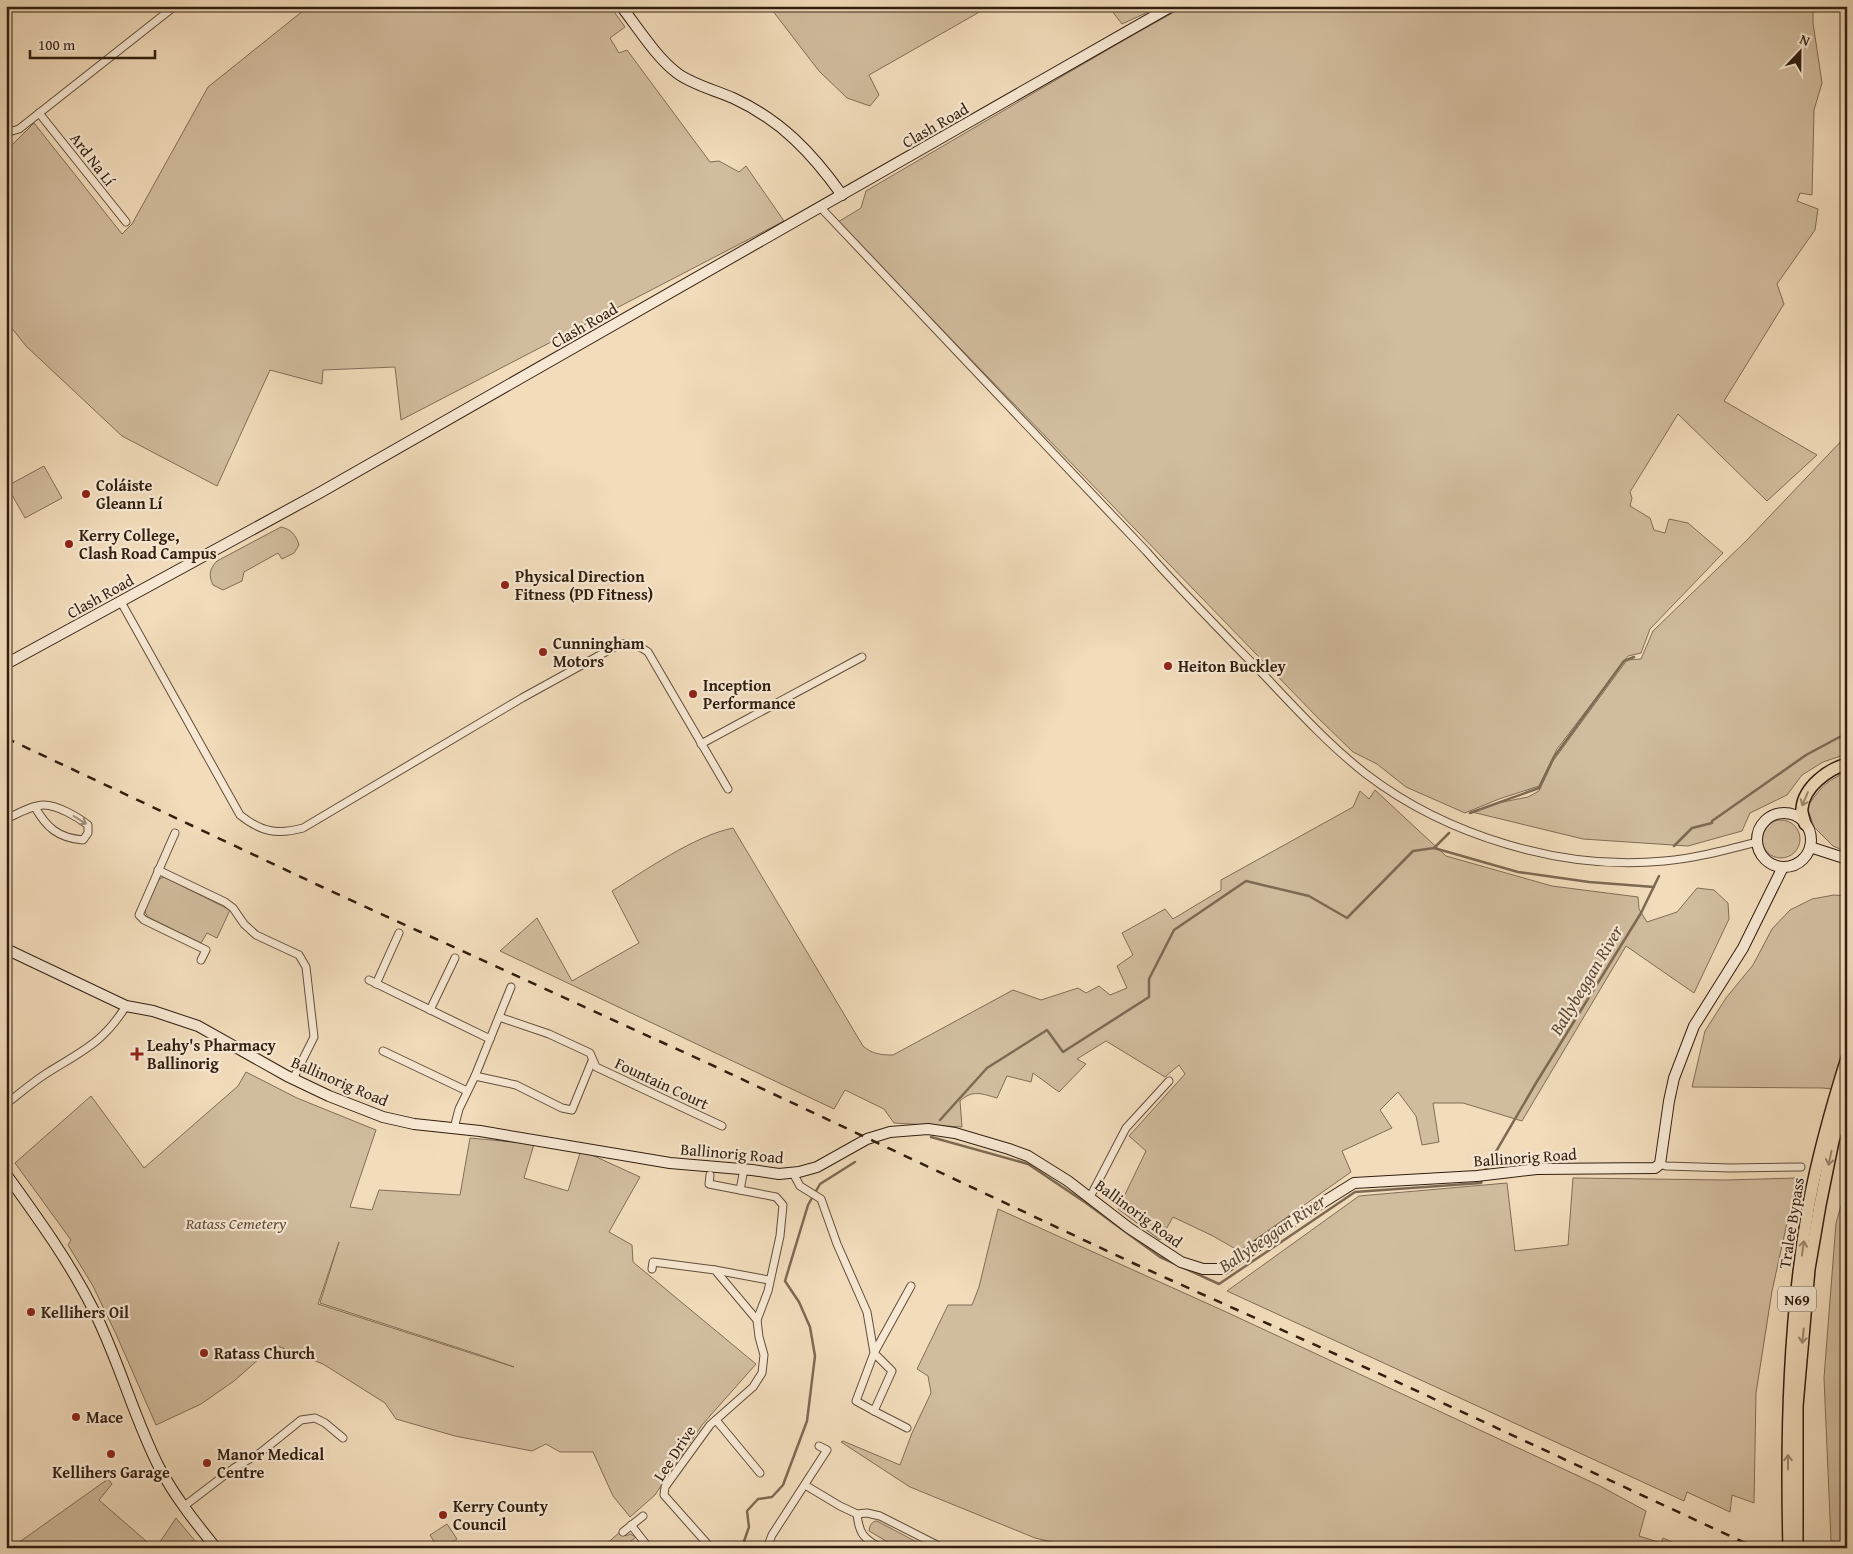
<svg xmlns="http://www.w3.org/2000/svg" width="1853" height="1554" font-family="'Gentium Book Plus',serif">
  <rect width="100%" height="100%" fill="#f2dcbb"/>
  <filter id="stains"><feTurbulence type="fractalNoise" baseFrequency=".004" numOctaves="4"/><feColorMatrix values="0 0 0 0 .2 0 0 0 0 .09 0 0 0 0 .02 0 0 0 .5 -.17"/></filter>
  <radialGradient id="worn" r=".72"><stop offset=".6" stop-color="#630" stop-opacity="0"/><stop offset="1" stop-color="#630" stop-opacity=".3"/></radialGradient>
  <g fill="#d1bc9e" stroke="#816d56" fill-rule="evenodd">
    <path d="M 309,6 L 610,6 L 625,27 L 610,38 L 619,53 L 627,50 L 710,162 L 719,161 L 739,172 L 746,166 L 784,221 L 401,420 L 395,367 L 323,370 L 322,384 L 270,370 L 217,486 L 122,436 L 26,346 L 6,321 L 6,148 L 8,149 L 34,123 L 122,234 L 132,224 L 208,87 Z"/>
    <path d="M 769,6 L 990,6 L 869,75 L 879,95 L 870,106 L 847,98 L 819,71 Z"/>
    <path d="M 1108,6 L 1161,6 L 1122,24 Z"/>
    <path d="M 1185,6 L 1806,6 L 1813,11 L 1813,23 L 1822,83 L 1814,110 L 1812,195 L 1800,193 L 1797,201 L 1818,209 L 1815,230 L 1777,284 L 1784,304 L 1724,401 L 1817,455 L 1767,501 L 1678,414 L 1630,492 L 1632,498 L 1630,506 L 1650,518 L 1654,530 L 1665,533 L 1669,519 L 1688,523 L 1723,553 L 1650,629 L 1641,653 L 1628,656 L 1557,749 L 1539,786 L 1499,799 L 1465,813 L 1406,787 L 1377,764 L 1353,752 L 1317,717 L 838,222 L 861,208 L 866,191 L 1126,39 Z"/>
    <path d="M 1847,435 L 1847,754 L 1823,762 L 1802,775 L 1787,795 L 1750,813 L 1742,831 L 1688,846 L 1583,839 L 1472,812 L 1498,803 L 1528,797 L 1539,791 L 1553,761 L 1627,660 L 1641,659 L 1653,631 L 1747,540 Z"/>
    <path d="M 44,466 L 62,498 L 25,518 L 7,486 Z"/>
    <path d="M 281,527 C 291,529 296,535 299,545 L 294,553 L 282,559 L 278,553 L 244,572 L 242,581 L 223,590 L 213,585 C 208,575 210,568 217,561 Z"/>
    <path d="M 1847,772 L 1847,852 L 1833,846 L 1814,827 L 1807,807 C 1820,789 1825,781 1847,772 Z"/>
    <path d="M 1375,790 L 1446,856 L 1552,886 L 1638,897 L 1639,909 L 1647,922 L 1677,912 L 1697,888 L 1714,890 L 1728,903 L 1729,919 L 1694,993 L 1626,946 L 1522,1121 L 1463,1103 L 1433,1103 L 1439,1142 L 1422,1145 L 1416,1116 L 1398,1092 L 1380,1110 L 1392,1128 L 1342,1151 L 1351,1172 L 1239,1251 L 1213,1236 L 1173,1217 L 1160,1240 L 1118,1209 L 1146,1151 L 1129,1136 L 1185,1074 L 1179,1065 L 1165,1077 L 1106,1041 L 1077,1059 L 1086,1064 L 1059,1092 L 1033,1073 L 1031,1082 L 1007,1076 L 997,1098 C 982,1094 973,1089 960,1101 L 962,1127 L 894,1123 L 884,1109 L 845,1090 L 834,1109 L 500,951 L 537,918 L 572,981 L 639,943 L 612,891 C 646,870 694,836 733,828 L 863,1046 C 872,1054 881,1055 893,1055 L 1013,990 L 1041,1000 L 1078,988 L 1086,993 L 1099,986 L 1110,995 L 1127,988 L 1117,966 L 1133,955 L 1122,933 L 1165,909 L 1173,919 L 1221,890 L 1221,880 L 1353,807 L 1360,791 L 1369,799 Z"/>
    <circle cx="1781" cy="839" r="19"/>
    <path d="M 164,877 L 230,910 L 217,938 L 207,933 L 201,943 L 148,917 L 145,912 L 146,905 L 159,879 Z"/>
    <path d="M 1834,895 L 1847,896 L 1847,1091 L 1823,1088 L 1692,1087 L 1705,1031 L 1726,998 L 1753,965 L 1772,929 L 1790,910 L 1812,899 Z"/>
    <path d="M 246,1072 L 297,1098 L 376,1130 L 350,1207 L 372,1210 L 379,1190 L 460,1195 L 470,1138 L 534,1144 L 524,1178 L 568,1191 L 581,1150 L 640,1177 L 609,1232 L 632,1245 L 633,1262 L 756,1364 L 702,1425 L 655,1495 L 630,1517 L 613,1496 L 593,1452 L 560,1452 L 546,1444 L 532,1451 L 455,1436 L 396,1419 L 385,1403 L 323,1364 L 275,1345 L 234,1381 L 201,1404 L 156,1425 L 116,1334 L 93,1286 L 68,1245 L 71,1240 L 15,1163 L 91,1096 L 144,1168 L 238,1086 ZM 339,1242 L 320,1303 L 480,1355 L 514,1367 L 318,1304 Z"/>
    <path d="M 1573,1178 L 1726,1180 L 1797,1178 L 1772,1291 L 1756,1393 L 1754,1503 L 1732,1495 L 1730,1512 L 1687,1492 L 1684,1501 L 1227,1291 L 1359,1196 L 1507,1183 L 1515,1251 L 1568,1245 Z"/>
    <path d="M 1847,1184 L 1847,1548 L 1843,1548 L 1831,1540 L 1824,1378 L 1836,1223 Z"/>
    <path d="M 998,1209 L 1224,1311 L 1600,1486 L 1646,1511 L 1639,1536 L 1661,1543 L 1663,1538 L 1686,1548 L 1046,1548 L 1052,1542 L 1035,1538 L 910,1487 L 841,1442 L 843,1441 L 900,1465 L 912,1433 L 931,1393 L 928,1376 L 917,1369 L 948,1305 L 972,1305 L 979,1287 Z"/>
    <path d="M 108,1479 L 112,1484 L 99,1500 L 154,1548 L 11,1548 Z"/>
    <path d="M 176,1518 L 201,1548 L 156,1548 Z"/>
    <path d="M 877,1521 L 928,1548 L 898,1548 L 869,1531 C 870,1525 871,1522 877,1521 Z"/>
    <path d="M 447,1524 L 457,1539 L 444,1548 L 438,1548 L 430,1535 Z"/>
    <path d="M 621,1531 L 626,1536 L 630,1534 L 636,1537 L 631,1541 L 635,1548 L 602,1548 Z"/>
  </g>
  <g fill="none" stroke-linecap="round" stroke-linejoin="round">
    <g stroke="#7d6953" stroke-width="2.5">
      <path d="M 1470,813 L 1539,788 L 1554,757 L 1624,661 L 1634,657"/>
      <path d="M 1674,846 L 1692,828 L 1712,823 L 1712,821 L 1806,755 L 1847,733"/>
      <path d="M 1434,848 L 1518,872 L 1589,882 L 1654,887"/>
      <path d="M 940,1120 L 987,1068 L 1047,1030 L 1063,1052 L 1149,997 L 1149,979 L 1174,930 L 1246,881 L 1309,896 L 1347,918 L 1413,851 L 1434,848 L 1449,833"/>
      <path d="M 931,1137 L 1028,1164 L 1086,1203 L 1160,1257 L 1219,1284 L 1355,1192 L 1481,1183 L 1482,1180"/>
      <path d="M 1484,1172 L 1536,1083 L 1641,913 L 1659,876"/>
      <path d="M 740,1548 L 742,1547 L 749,1527 L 747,1511 L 758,1499 L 772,1497 L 783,1485 L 807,1421 L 815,1356 L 810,1327 L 799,1302 L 785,1281 L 808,1205 L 820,1184 L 855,1162"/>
    </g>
    <g stroke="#614e3a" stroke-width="9">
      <g id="street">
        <path d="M 39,113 L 126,222"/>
        <path d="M 6,130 L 12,131 L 19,129 L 175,6"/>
        <path d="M 821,208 L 1146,551 C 1184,594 1224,634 1263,674 C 1296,709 1329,745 1366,774 C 1447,836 1563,871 1664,861 C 1696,858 1726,850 1757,842"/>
        <path d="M 121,602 L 240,815 C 261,832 277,835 303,828 L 522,698 L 620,644 C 631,642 639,646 648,652 L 728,789"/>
        <path d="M 701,744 L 862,657"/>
        <path d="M 6,819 C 17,814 32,805 44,805 C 57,805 78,817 88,825 L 88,833 L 83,840 C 58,838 46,827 35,807"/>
        <path d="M 175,833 L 139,915 L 144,920 L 206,950 L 201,960"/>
        <path d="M 158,870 L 225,902 L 233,908 L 244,924 L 256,935 L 299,955 L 306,967 L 314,1037 L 293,1079"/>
        <path d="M 369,980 L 490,1039"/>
        <path d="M 376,984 L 399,933"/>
        <path d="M 430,1010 L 455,958"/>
        <path d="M 499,1017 L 549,1034 L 590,1053 L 596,1067 L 722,1126"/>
        <path d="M 383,1051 L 467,1091"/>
        <path d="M 475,1076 L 516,1085 L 562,1108 L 572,1110 L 592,1061"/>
        <path d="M 6,1104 C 20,1093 33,1082 47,1073 C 82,1051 103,1043 126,1006"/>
        <path d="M 454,1128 L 459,1109 L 475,1076 L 511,987"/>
        <path d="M 1660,1164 L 1666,1166 L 1730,1168 L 1801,1167"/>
        <path d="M 793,1173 L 800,1186 L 821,1199 L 837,1244 L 867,1312 L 874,1353 L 856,1401 L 874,1411 L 892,1371 L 874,1353 L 911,1286"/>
        <path d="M 710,1175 L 709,1184 L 740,1190"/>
        <path d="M 1090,1197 L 1126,1128 L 1169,1081"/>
        <path d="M 652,1269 L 653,1262 L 715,1270 L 757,1320"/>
        <path d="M 715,1270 L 769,1280"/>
        <path d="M 874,1411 L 907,1428"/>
        <path d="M 716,1420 L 760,1473"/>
        <path d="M 805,1485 L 840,1506 L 857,1514 L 867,1513 L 880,1516 L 943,1548"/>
        <path d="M 183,1507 L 234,1468 L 260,1453 L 301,1420 L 315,1418 L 325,1423 L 343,1438"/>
        <path d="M 857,1514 C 859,1534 864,1539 881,1548"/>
        <path d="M 631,1525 L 649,1548"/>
        <path d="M 623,1532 L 643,1516"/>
        <path d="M 711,1548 L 664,1495 L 665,1487 L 710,1425 L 753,1387 L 762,1373 L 764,1355 L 759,1337 L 757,1320 L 768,1291 L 780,1236 L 783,1205 L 776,1197 L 740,1190 L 744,1169"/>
        <path d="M 767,1548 L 772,1535 L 827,1450 L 819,1446"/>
      </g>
    </g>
    <g stroke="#311e0f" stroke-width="12">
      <g id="secondary">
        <path d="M 621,6 C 638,28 656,57 677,73 C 693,85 715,90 733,98 C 781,120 812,153 842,195"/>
        <path d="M 6,664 L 321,492 L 1172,6"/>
        <circle cx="1784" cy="840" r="27"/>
        <path d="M 1810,847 L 1847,859"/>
        <path d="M 6,949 L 126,1006 L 153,1011 L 198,1026 L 287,1076 L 329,1096 L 383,1117 L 414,1124 L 480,1131 L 670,1163 L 752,1170 L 779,1174 L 799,1172 L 817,1167 L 867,1139 L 890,1132 L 928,1129 L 955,1133 L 1009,1149 L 1028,1156 L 1068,1181 L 1129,1228 L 1181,1262 L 1203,1269 L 1224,1269 L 1293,1221 L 1354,1183 L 1477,1176 L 1537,1169 L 1655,1168 L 1660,1164 L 1669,1101 L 1674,1078 L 1694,1026 L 1743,948 L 1783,867"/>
        <path d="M 6,1174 C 37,1217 69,1261 93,1309 C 119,1360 133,1416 159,1467 C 175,1497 195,1522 216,1548"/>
      </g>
    </g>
    <g stroke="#311e0f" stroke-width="14">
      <g id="primary">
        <path d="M 1805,824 C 1804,819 1801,812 1802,808 C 1804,787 1828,769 1847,764"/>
        <path d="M 1789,1548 C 1786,1433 1789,1317 1809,1204 C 1818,1155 1832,1106 1847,1058"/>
        <path d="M 1797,1548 L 1797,1406 L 1809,1269 L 1820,1205 L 1833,1141 L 1847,1094"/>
      </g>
    </g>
    <use href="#street" stroke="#f7e8d3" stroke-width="7"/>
    <use href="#secondary" stroke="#f7e8d3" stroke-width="10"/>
    <use href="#primary" stroke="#f2dcbb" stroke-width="11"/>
    <path stroke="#311e0f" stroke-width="2.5" stroke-dasharray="9 9" stroke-linecap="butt" d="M 6,738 L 320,886 L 716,1067 L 1135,1264 L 1391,1379 L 1756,1548"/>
  </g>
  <defs><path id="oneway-shaft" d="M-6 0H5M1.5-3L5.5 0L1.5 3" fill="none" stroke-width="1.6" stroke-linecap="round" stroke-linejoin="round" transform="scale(1.25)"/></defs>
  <g stroke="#9b866e">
    <use href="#oneway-shaft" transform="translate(1805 799) rotate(113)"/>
    <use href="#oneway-shaft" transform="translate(1830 1158) rotate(102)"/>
    <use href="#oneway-shaft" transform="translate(1803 1248) rotate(-82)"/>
    <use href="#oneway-shaft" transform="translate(1803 1336) rotate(96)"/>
    <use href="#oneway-shaft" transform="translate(1788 1462) rotate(-90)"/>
  </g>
  <use stroke="#9e8d7b" href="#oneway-shaft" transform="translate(80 820) rotate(32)"/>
  <g fill="#8f2418" stroke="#f7e8d3" stroke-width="2">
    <circle cx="86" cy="494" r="5"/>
    <circle cx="69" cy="544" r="5"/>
    <circle cx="505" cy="585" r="5"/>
    <circle cx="543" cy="652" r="5"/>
    <circle cx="1168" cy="666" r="5"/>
    <circle cx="693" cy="694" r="5"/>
    <path d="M134.5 1046.5h5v5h5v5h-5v5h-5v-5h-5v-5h5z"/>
    <circle cx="31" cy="1312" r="5"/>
    <circle cx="204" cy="1353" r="5"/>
    <circle cx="76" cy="1417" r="5"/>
    <circle cx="111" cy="1454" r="5"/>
    <circle cx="207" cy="1463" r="5"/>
    <circle cx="443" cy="1515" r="5"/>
  </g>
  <g text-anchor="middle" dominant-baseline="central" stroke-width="4.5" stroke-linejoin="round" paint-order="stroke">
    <rect fill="#f7e8d3" stroke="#6c5b4a" stroke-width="1" x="1778" y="1286.5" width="38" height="25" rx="4"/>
    <g font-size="15" font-weight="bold" fill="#311e0f">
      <text x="1797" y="1299">N69</text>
    </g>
    <g font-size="16" fill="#311e0f" stroke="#f7e8d3">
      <text transform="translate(935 125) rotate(-30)">Clash Road</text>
      <text transform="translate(93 159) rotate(52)">Ard Na Lí</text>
      <text transform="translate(584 325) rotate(-30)">Clash Road</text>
      <text transform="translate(100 596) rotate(-29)">Clash Road</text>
      <text transform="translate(340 1081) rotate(23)">Ballinorig Road</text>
      <text transform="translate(662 1083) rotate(25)">Fountain Court</text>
      <text transform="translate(732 1153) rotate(5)">Ballinorig Road</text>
      <text transform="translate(1525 1157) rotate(-4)">Ballinorig Road</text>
      <text transform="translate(1139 1213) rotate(36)">Ballinorig Road</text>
      <text transform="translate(1791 1223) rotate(-81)">Tralee Bypass</text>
      <text transform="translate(674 1453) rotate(-57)">Lee Drive</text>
    </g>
    <g font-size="16" font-weight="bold" fill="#311e0f" stroke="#f7e8d3" text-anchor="start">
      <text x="96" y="485">Coláiste<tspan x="96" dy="18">Gleann Lí</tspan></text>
      <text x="79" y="535">Kerry College,<tspan x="79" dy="18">Clash Road Campus</tspan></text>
      <text x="515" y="576">Physical Direction<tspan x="515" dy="18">Fitness (PD Fitness)</tspan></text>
      <text x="553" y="643">Cunningham<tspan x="553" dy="18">Motors</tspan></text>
      <text x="1178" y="666">Heiton Buckley</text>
      <text x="703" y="685">Inception<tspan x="703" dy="18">Performance</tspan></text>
      <text x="147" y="1045">Leahy's Pharmacy<tspan x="147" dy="18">Ballinorig</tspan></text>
      <text x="41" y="1312">Kellihers Oil</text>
      <text x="214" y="1353">Ratass Church</text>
      <text x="86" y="1417">Mace</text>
      <text x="217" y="1454">Manor Medical<tspan x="217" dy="18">Centre</tspan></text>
      <text x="111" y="1472" text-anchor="middle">Kellihers Garage</text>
      <text x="453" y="1506">Kerry County<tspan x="453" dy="18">Council</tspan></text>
    </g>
    <g font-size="16" font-style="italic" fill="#614d3a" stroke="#f7e8d3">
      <text x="236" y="1223">Ratass Cemetery</text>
    </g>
    <g font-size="18" font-style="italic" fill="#5d4a37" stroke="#f7e8d3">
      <text transform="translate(1586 980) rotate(-59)">Ballybeggan River</text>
      <text transform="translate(1272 1233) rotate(-34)">Ballybeggan River</text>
    </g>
  </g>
  <rect width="1853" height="1554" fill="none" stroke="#f2dcbb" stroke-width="25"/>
  <rect x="8" y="8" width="1838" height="1539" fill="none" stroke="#311e0f" stroke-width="2.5"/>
  <rect x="12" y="12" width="1828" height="1529" fill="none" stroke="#311e0f"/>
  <g transform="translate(1800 52) rotate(22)" stroke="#f7e8d3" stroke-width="4" paint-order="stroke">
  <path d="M0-4L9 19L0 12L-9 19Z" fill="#311e0f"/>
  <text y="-8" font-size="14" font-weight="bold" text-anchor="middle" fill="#311e0f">N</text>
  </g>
  <path d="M30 50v8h125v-8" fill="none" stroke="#311e0f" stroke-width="2.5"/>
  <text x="38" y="50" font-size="15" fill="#311e0f" stroke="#f7e8d3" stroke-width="4" paint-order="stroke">100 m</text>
  <rect width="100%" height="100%" filter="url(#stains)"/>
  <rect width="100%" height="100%" fill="url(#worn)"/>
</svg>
